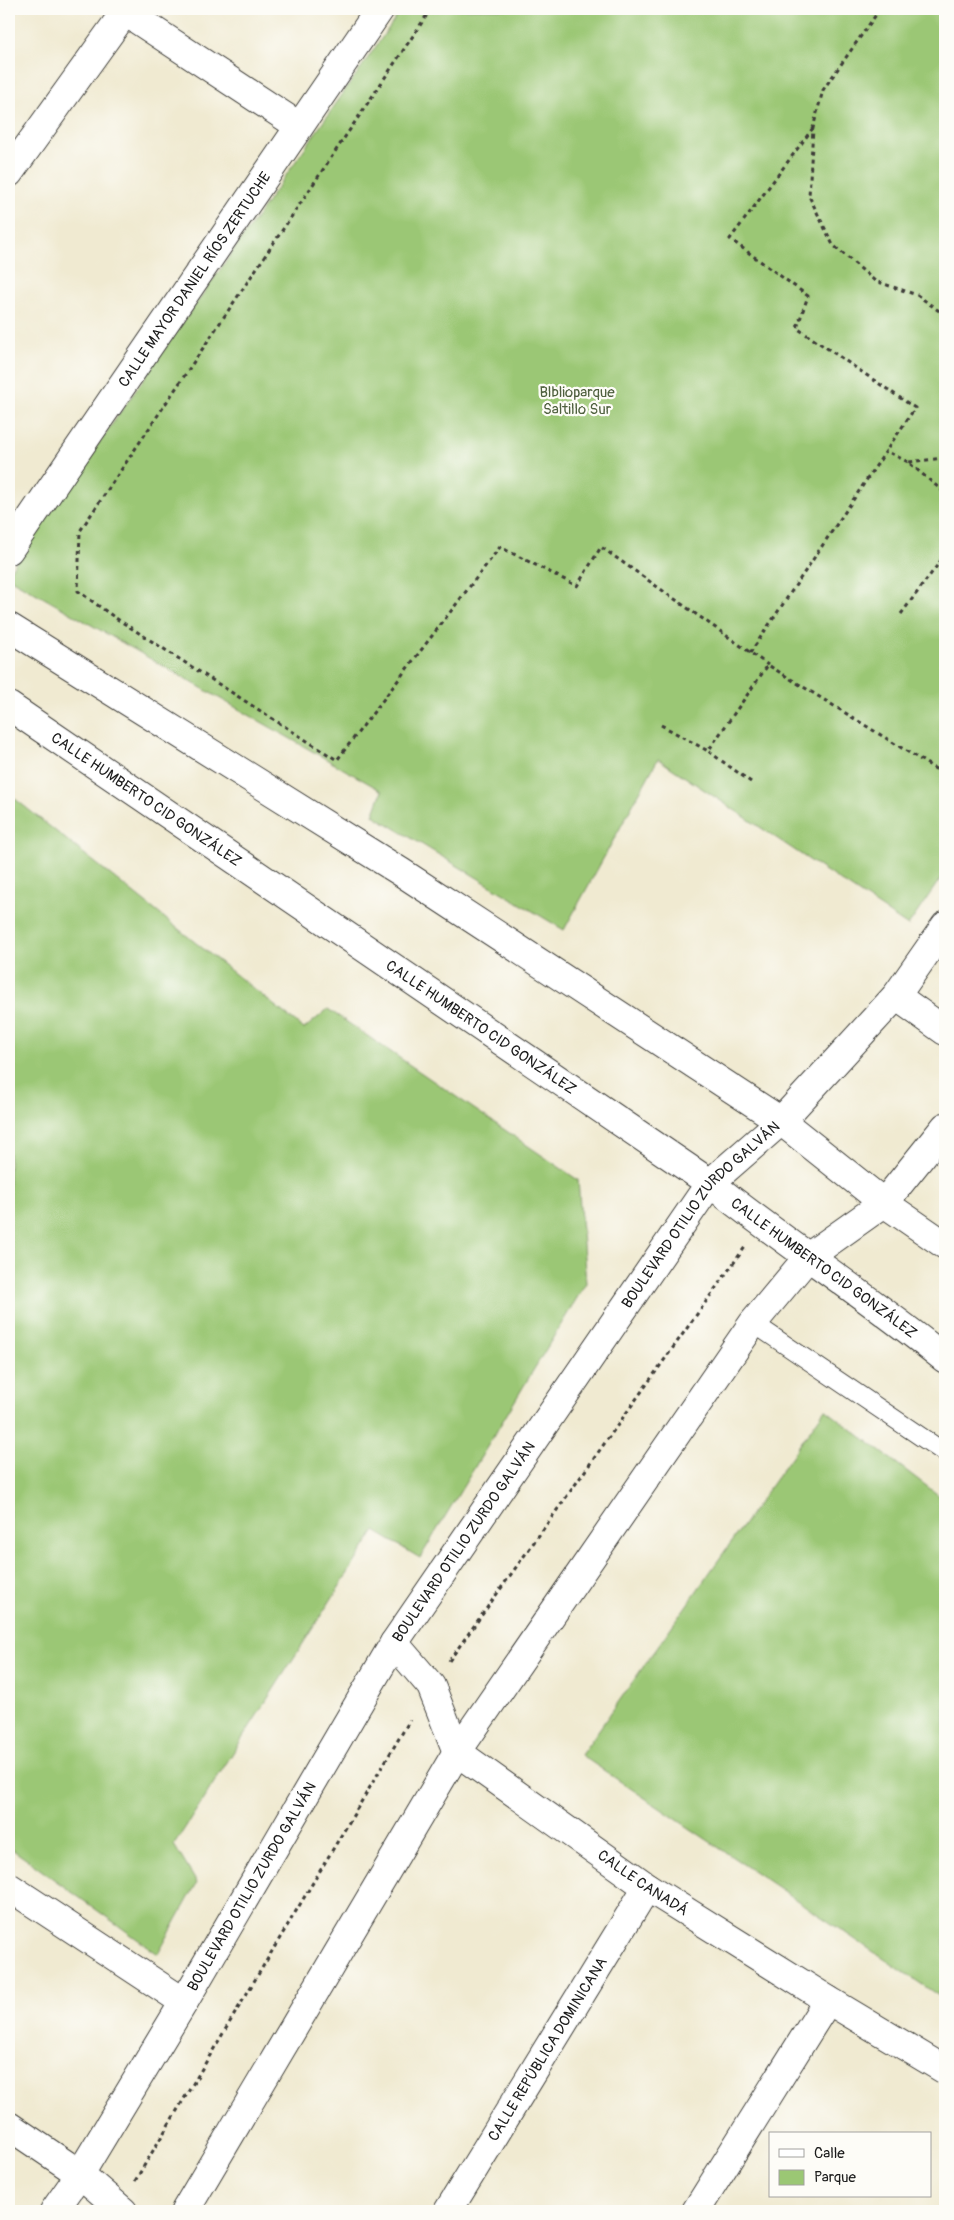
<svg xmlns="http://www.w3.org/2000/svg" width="954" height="2220" font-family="Pangolin,sans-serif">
  <rect width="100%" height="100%" fill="#fdfcf7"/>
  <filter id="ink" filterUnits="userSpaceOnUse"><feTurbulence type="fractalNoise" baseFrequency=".02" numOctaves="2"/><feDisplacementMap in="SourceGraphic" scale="10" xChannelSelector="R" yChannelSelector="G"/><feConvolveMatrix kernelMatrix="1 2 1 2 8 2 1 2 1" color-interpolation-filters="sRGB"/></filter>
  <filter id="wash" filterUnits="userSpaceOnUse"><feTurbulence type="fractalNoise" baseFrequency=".0096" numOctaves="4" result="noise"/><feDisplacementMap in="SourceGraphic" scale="20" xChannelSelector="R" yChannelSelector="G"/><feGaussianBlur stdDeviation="1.12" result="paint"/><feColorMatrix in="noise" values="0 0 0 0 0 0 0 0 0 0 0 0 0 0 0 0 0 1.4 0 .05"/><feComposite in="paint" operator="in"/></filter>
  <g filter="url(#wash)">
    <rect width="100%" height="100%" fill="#f0ead1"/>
    <g fill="#9bc774" stroke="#5c7248">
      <path d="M 402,9 L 945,9 L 945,872 L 908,926 L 658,759 L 564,930 L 373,815 L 382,791 L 9,578 L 9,572 Z"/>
      <path d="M 9,794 L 304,1029 L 328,1009 L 578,1180 L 586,1283 L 420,1558 L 375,1531 L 174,1845 L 197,1883 L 158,1954 L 9,1847 Z"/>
      <path d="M 825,1409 L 945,1500 L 945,2000 L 581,1755 Z"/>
    </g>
  </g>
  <g filter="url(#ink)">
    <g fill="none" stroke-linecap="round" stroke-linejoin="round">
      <g stroke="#3c3b37" stroke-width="20">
        <path id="service" d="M 753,1323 L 945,1453"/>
      </g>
      <g stroke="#3c3b37" stroke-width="30">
        <g id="minor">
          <path d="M 121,9 L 299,126"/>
          <path d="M 9,173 L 127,9"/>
          <path id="s1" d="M 9,550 L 380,9"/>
          <path id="s2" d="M 394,1643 L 431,1686 L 457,1752 L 647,1887 L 828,2000 L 945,2070"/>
          <path d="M 9,1887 L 184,2002"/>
          <path d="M 9,2126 L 80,2174 L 123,2211"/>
          <path id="s3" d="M 448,2211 L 647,1887"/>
          <path d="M 696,2211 L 828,2000"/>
        </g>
      </g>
      <g stroke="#3c3b37" stroke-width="30">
        <g id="tertiary">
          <path d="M 9,627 L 401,872 L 781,1121 L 884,1203 L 945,1245"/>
          <path id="s4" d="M 9,706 L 710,1183 C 786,1244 869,1297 945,1359"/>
          <path d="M 896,996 L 945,1031"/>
          <path id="s5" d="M 54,2211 L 80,2174 L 184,2002 L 394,1643 L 710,1183 L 781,1121 L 896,996 L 945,926"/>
          <path d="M 185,2211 L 457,1752 L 753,1323 L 808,1257 L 884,1203 L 945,1127"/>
        </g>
      </g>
      <g stroke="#3c3b37" stroke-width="3" stroke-dasharray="4 4" stroke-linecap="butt">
        <path d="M 431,9 L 80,531 L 78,591 L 114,617 L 337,760 L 500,547 L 577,586 L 601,547 L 768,665"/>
        <path d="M 880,9 L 823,90 L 813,128 L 809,196 L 833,245 L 875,281 L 917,295 L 942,313 L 945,327"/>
        <path d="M 813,128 L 730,239 L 808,296 L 797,328 L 915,408 L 886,451"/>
        <path d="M 945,458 L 908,462 L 945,493"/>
        <path d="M 942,459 L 945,347"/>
        <path d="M 901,614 L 945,555"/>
        <path d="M 750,653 L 886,451 L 908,462"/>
        <path d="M 661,725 L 708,751"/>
        <path d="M 751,782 L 708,751 L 768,665 L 942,773 L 945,770"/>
        <path d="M 449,1661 L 745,1247"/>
        <path d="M 135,2181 L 410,1720"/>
      </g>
      <use href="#service" stroke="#fff" stroke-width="18"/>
      <use href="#minor" stroke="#fff" stroke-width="28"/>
      <use href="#tertiary" stroke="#fff" stroke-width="28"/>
    </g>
  </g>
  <g text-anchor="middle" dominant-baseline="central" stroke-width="4.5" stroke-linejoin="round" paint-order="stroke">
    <g font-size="15" fill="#1c1c1c" stroke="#fdfcf7">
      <text stroke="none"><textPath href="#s1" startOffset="328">CALLE MAYOR DANIEL RÍOS ZERTUCHE</textPath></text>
      <text stroke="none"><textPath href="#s4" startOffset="166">CALLE HUMBERTO CID GONZÁLEZ</textPath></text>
      <text stroke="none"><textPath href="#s4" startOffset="571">CALLE HUMBERTO CID GONZÁLEZ</textPath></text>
      <text stroke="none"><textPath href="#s5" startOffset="1190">BOULEVARD OTILIO ZURDO GALVÁN</textPath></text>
      <text stroke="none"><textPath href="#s4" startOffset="990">CALLE HUMBERTO CID GONZÁLEZ</textPath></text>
      <text stroke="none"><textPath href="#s5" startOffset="785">BOULEVARD OTILIO ZURDO GALVÁN</textPath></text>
      <text stroke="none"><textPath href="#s2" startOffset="355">CALLE CANADÁ</textPath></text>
      <text stroke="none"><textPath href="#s5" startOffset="380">BOULEVARD OTILIO ZURDO GALVÁN</textPath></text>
      <text stroke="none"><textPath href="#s3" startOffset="190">CALLE REPÚBLICA DOMINICANA</textPath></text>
    </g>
    <g font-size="15" fill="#4f603f" stroke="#fdfcf7">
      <text x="577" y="392">Blblioparque<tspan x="577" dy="17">Saltillo Sur</tspan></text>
    </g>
  </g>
  <rect width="954" height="2220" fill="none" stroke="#fdfcf7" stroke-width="30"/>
  <rect x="769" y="2132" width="162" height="65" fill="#fdfcf7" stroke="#a3a29f"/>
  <rect x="779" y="2149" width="25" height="8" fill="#ffffff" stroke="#a3a29f"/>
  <text x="814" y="2158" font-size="15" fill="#1c1c1c">Calle</text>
  <rect x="779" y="2170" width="25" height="15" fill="#9bc774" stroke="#a3a29f"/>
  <text x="814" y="2182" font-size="15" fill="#1c1c1c">Parque</text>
</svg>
